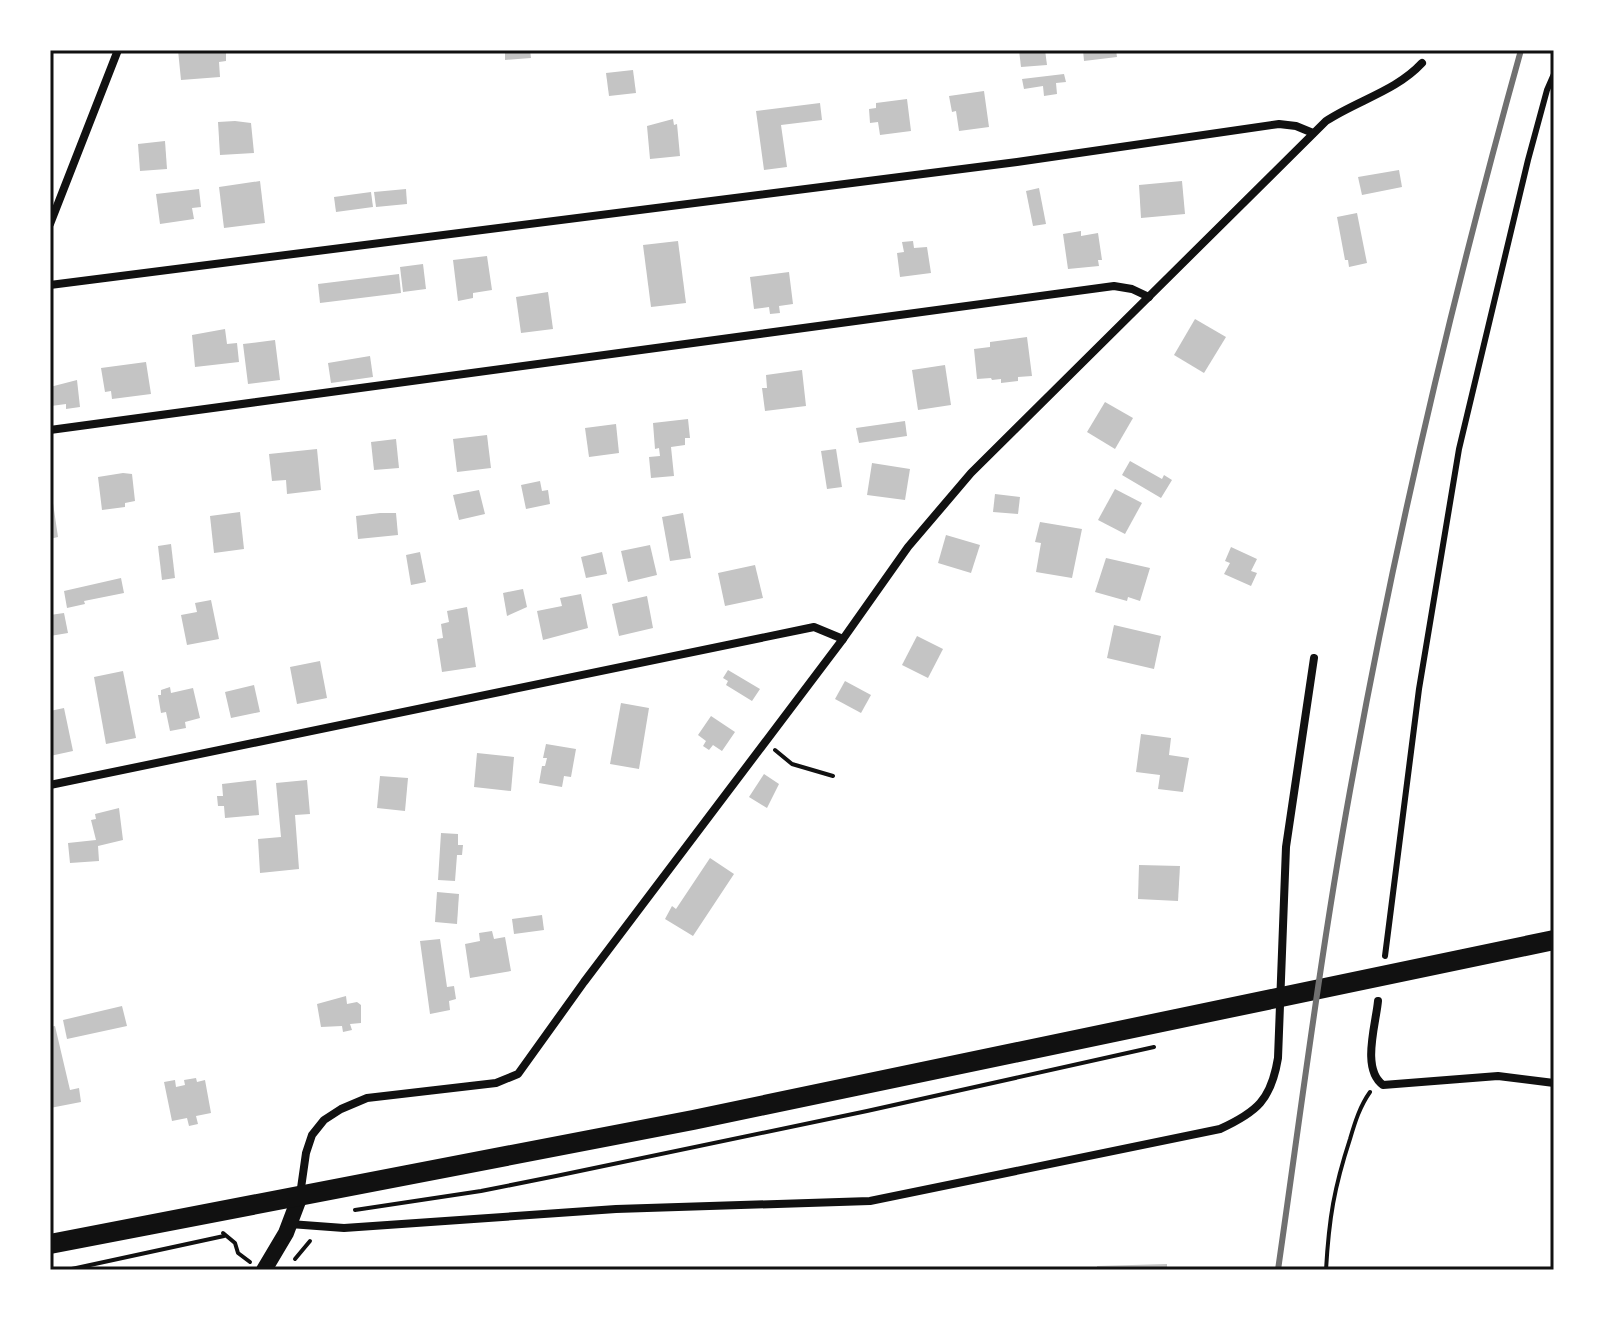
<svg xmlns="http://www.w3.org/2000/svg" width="1604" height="1320" font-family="'DM Sans',sans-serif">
  <rect width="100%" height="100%" fill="#fff"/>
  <g fill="#c4c4c4">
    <path d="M 178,50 L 226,50 L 226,61 L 219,62 L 220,77 L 181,80 Z"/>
    <path d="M 505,50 L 530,50 L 531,58 L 505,60 Z"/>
    <path d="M 1019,50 L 1045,50 L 1047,65 L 1021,67 Z"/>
    <path d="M 1083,50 L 1116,50 L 1117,57 L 1084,61 Z"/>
    <path d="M 633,70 L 636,93 L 609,96 L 606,73 Z"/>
    <path d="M 1064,74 L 1066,82 L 1056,83 L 1057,94 L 1044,96 L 1043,86 L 1024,89 L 1022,79 Z"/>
    <path d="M 984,91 L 989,127 L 959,131 L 956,111 L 952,112 L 949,96 Z"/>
    <path d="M 907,99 L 911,131 L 880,135 L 878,122 L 870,123 L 869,109 L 876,108 L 876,103 Z"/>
    <path d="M 820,103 L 822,120 L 781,125 L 787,167 L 764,170 L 756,111 Z"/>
    <path d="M 673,119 L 674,125 L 677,124 L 680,156 L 650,159 L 647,126 Z"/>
    <path d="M 235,121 L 251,123 L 254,153 L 220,155 L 218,122 Z"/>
    <path d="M 165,141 L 167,169 L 140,171 L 138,144 Z"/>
    <path d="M 1399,170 L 1402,187 L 1362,195 L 1358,177 Z"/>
    <path d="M 260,181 L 265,223 L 224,228 L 219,187 Z"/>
    <path d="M 1182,181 L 1185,214 L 1141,218 L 1139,185 Z"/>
    <path d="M 1039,188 L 1046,224 L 1033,226 L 1026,191 Z"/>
    <path d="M 199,189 L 201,207 L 192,208 L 194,219 L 160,224 L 156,194 Z"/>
    <path d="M 406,189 L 407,204 L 376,207 L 374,192 Z"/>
    <path d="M 371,192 L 373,207 L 336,212 L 334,197 Z"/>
    <path d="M 1357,213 L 1367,263 L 1349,267 L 1348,260 L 1345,260 L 1337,217 Z"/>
    <path d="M 1081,231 L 1081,236 L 1098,233 L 1102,260 L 1098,260 L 1099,266 L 1068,269 L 1063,234 Z"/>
    <path d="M 678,241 L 686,303 L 651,307 L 643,245 Z"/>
    <path d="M 913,241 L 914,248 L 927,247 L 931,273 L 900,277 L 897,253 L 904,252 L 902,242 Z"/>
    <path d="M 487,256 L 492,290 L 473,293 L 473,298 L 458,301 L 453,260 Z"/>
    <path d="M 423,264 L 426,289 L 403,292 L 400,267 Z"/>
    <path d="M 789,272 L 793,304 L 779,306 L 780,313 L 770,314 L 769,307 L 754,309 L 750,277 Z"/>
    <path d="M 399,274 L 401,293 L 320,303 L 318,284 Z"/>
    <path d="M 548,292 L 553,329 L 521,333 L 516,297 Z"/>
    <path d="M 1195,319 L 1226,337 L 1204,373 L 1174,355 Z"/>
    <path d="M 225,329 L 227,344 L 237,343 L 239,362 L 195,367 L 192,335 Z"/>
    <path d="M 1027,337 L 1032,376 L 1018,377 L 1018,381 L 1001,383 L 1001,379 L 992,380 L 991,378 L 977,379 L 974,349 L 990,347 L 990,342 Z"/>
    <path d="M 275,340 L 280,380 L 248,384 L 243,344 Z"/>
    <path d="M 370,356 L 373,377 L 331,383 L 328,363 Z"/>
    <path d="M 146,362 L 151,394 L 112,399 L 111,391 L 105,392 L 101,368 Z"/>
    <path d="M 945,365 L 951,405 L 918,410 L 912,370 Z"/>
    <path d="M 802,370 L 806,406 L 765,411 L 762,388 L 767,388 L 766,375 Z"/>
    <path d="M 77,380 L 80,407 L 66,409 L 66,404 L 51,406 L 50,387 Z"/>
    <path d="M 1105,402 L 1133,418 L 1115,449 L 1087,432 Z"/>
    <path d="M 688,419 L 690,438 L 685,438 L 685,445 L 671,447 L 674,476 L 651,478 L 649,457 L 660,456 L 659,448 L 655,449 L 653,423 Z"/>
    <path d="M 905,421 L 907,436 L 859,443 L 856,428 Z"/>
    <path d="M 616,424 L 619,453 L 589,457 L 585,428 Z"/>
    <path d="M 487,435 L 491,468 L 457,472 L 453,439 Z"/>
    <path d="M 396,439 L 399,468 L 374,470 L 371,442 Z"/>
    <path d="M 317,449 L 321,490 L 287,494 L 286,480 L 272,481 L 269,454 Z"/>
    <path d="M 836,449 L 842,487 L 827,489 L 821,451 Z"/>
    <path d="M 1130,461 L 1162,479 L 1164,475 L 1172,480 L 1161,498 L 1122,475 Z"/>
    <path d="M 872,463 L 910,469 L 905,500 L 867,495 Z"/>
    <path d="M 123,473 L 132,474 L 135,501 L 125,503 L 125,507 L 102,510 L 98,477 Z"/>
    <path d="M 540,481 L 542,491 L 548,490 L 550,504 L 526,509 L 521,485 Z"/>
    <path d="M 1115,489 L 1142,503 L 1125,534 L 1098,520 Z"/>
    <path d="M 479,490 L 485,514 L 459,520 L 453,495 Z"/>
    <path d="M 995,494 L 1020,497 L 1018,514 L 993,512 Z"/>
    <path d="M 53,503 L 58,537 L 50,539 L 50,504 Z"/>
    <path d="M 240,512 L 244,549 L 214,553 L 210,516 Z"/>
    <path d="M 380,513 L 396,513 L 398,535 L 358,539 L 356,516 Z"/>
    <path d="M 683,513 L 691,558 L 670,561 L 662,517 Z"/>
    <path d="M 1040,522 L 1082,529 L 1072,578 L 1036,572 L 1041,543 L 1035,542 Z"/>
    <path d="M 946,535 L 980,545 L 971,573 L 938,563 Z"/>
    <path d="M 171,544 L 175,578 L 162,580 L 158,546 Z"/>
    <path d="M 650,545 L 657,575 L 628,582 L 621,551 Z"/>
    <path d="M 1231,547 L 1257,559 L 1251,571 L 1257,573 L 1251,586 L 1224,574 L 1230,563 L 1225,561 Z"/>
    <path d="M 420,552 L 426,582 L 411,585 L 406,555 Z"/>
    <path d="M 602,552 L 607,574 L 586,578 L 581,557 Z"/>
    <path d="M 1106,558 L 1150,568 L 1140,601 L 1128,597 L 1127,601 L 1095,592 Z"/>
    <path d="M 755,565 L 763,598 L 725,606 L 718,573 Z"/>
    <path d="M 121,578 L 124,593 L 84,601 L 85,604 L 67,608 L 64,591 Z"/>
    <path d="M 523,589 L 527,607 L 507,616 L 503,593 Z"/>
    <path d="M 581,594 L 588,628 L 543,640 L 537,611 L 562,606 L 560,598 Z"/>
    <path d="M 647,596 L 653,628 L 619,636 L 612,604 Z"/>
    <path d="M 211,600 L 219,639 L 187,645 L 181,615 L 197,612 L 195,603 Z"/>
    <path d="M 467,607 L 476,667 L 442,672 L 437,639 L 443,638 L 441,624 L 449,622 L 447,611 Z"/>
    <path d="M 64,613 L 68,633 L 50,636 L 50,615 Z"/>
    <path d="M 1114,625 L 1161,636 L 1154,669 L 1107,658 Z"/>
    <path d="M 917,636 L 943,649 L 928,678 L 902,665 Z"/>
    <path d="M 320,661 L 327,698 L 297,704 L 290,667 Z"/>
    <path d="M 728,670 L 760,689 L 752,701 L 726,685 L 728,681 L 723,678 Z"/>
    <path d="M 123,671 L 136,738 L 106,744 L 94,677 Z"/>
    <path d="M 845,681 L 871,695 L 861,713 L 835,699 Z"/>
    <path d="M 254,685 L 260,712 L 231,718 L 225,692 Z"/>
    <path d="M 170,687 L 171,693 L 193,688 L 200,718 L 185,722 L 186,728 L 170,731 L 166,712 L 161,713 L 158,695 L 161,695 L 161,690 Z"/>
    <path d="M 621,703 L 649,708 L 639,769 L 610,764 Z"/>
    <path d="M 64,708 L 73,751 L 50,756 L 50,711 Z"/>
    <path d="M 711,716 L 735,732 L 722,751 L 713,745 L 709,750 L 703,746 L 706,741 L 698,735 Z"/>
    <path d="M 1141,734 L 1171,738 L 1169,755 L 1189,758 L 1183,792 L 1158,789 L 1160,775 L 1136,772 Z"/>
    <path d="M 546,744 L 576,749 L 571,777 L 564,776 L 562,787 L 539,783 L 542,766 L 545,766 L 547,758 L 543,758 Z"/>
    <path d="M 477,753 L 514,757 L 511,791 L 474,787 Z"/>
    <path d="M 764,774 L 779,784 L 767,808 L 749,797 Z"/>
    <path d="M 380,776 L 408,778 L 405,811 L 377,808 Z"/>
    <path d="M 256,780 L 259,815 L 225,818 L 224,806 L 218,806 L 217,796 L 223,796 L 222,784 Z"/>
    <path d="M 307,780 L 310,814 L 295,815 L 299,869 L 260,873 L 258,839 L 281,837 L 276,783 Z"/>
    <path d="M 119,808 L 123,840 L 98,846 L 99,861 L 70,863 L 68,843 L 96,840 L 91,820 L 96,819 L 95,814 Z"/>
    <path d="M 441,833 L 458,834 L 458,845 L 463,845 L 462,855 L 457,855 L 455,881 L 438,880 Z"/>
    <path d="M 710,858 L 734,874 L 693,936 L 665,919 L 672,906 L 676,909 Z"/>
    <path d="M 1139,865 L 1180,866 L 1178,901 L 1138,899 Z"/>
    <path d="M 437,892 L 459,894 L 457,924 L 435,922 Z"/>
    <path d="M 542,915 L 544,930 L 514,934 L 512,919 Z"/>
    <path d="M 492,931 L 494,939 L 505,937 L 511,971 L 470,978 L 465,944 L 480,941 L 479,933 Z"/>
    <path d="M 440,939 L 447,987 L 454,986 L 456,999 L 449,1001 L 450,1010 L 430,1014 L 420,941 Z"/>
    <path d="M 346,996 L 347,1004 L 357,1002 L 361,1005 L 361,1023 L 350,1024 L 352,1030 L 343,1032 L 342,1026 L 321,1027 L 317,1004 Z"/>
    <path d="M 122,1006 L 127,1026 L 67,1039 L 63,1020 Z"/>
    <path d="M 55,1026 L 70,1090 L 79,1088 L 81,1102 L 50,1108 L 50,1027 Z"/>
    <path d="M 196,1078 L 197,1082 L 205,1080 L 211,1113 L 196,1116 L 198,1124 L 189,1126 L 187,1118 L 172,1121 L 164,1082 L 175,1080 L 176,1087 L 185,1085 L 184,1080 Z"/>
    <path d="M 1167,1264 L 1167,1270 L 1097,1270 L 1097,1266 Z"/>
  </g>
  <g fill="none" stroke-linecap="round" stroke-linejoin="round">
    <g stroke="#111" stroke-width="4">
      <path d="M 775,750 L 792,764 L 833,776"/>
      <path d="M 355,1210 L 481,1191 L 556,1176 L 867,1111 L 1154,1047"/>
      <path d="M 223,1233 L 235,1243 L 238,1253 L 250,1262"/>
      <path d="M 295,1259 L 310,1241"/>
      <path d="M 67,1270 L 224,1236"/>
      <path d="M 1326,1270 C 1329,1218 1334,1188 1350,1139 C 1355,1122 1360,1106 1370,1092"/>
    </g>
    <path stroke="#111" stroke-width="6" d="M 1385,956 L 1419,689 L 1459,449 L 1528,160 L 1547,90 L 1554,74"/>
    <g stroke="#111" stroke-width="8">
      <path d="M 50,224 L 118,50"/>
      <path d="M 50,285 L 1017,162 L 1279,124 L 1296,126 L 1313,133"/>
      <path d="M 50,430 L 1114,286 L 1132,289 L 1149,297"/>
      <path d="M 50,785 L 814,627 L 843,639"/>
      <path d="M 1378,1001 C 1376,1024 1361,1069 1383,1085 L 1498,1076 L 1554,1083"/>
      <path d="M 300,1195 L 306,1153 L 312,1135 L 324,1120 L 341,1109 L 367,1098 L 496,1083 L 518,1074 L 584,982 L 843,639 L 908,547 L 971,473 L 1326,121 C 1358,100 1396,91 1422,63"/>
      <path d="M 290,1224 L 344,1228 L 616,1209 L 870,1201 L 1220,1129 C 1257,1112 1271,1100 1278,1058 L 1286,847 L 1314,658"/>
    </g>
    <path stroke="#111" stroke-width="16" d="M 264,1270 L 286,1233 L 300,1196"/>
    <path stroke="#111" stroke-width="20" d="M 50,1244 L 693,1120 L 1554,940"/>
    <path stroke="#707070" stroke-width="6" d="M 1278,1270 C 1302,1103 1323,935 1354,769 C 1398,527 1455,287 1521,50"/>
  </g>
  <rect width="1604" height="1320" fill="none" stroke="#ffffff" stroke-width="104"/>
  <rect x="52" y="52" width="1500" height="1216" fill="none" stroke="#111" stroke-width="3"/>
</svg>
